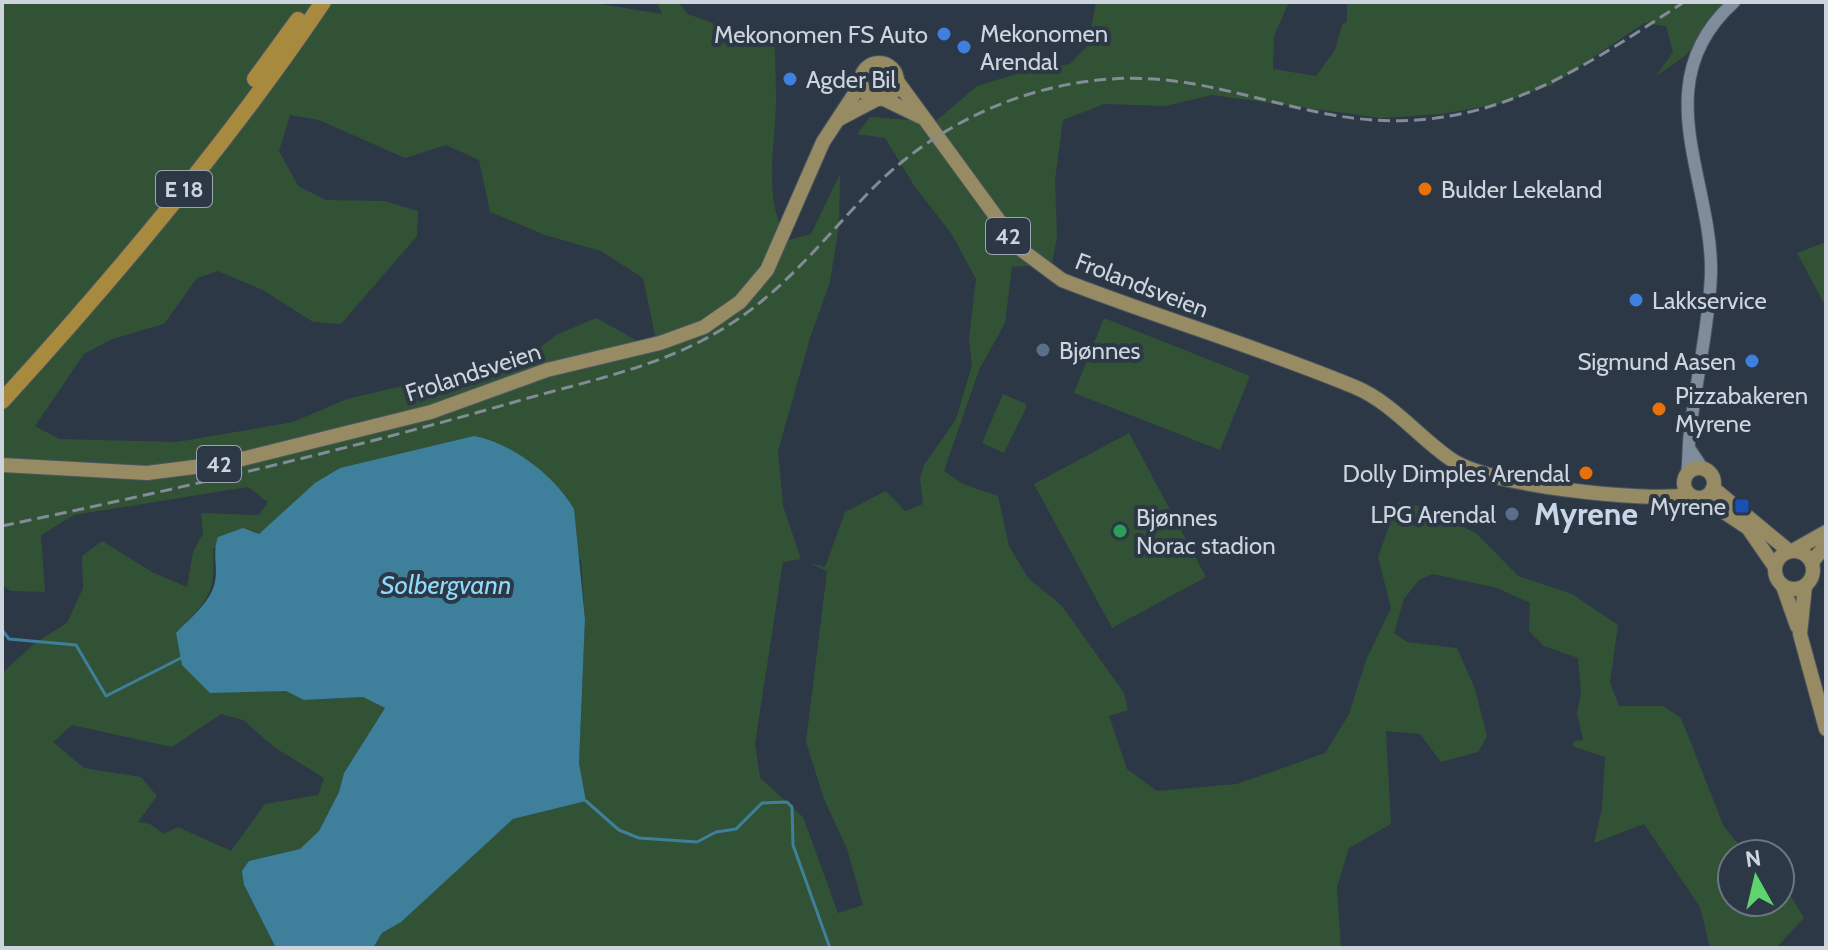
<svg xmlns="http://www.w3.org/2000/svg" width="1828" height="950" font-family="Cabin,sans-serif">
  <rect width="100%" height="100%" fill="#2c3845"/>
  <g fill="#325236" fill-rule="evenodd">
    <path d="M 2,2 L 589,2 L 662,14 L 657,2 L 678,2 L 688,14 L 775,46 C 775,65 776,84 776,103 C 775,150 762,199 788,240 L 811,234 L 840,174 L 839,225 L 830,282 L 810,338 L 778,451 L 783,506 L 801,559 L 783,562 L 755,744 L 760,778 L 803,817 L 838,913 L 863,905 L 847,849 L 824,799 L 806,742 L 827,571 L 809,563 L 825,567 L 845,512 L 886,491 L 905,511 L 923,504 L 920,479 L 924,465 L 956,419 L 972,365 L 969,338 L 976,279 L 951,233 L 915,187 L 885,138 L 857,134 L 870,117 L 935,122 L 977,86 L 1030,70 L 1070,64 L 1088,45 L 1096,2 L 1289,2 L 1274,36 L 1273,69 L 1316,76 L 1335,50 L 1342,25 L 1347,21 L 1347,2 L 1730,2 L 1685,56 L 1656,76 L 1673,52 L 1666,26 L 1644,23 L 1552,85 L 1498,104 L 1441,114 L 1381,118 L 1212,95 L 1165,106 L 1104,104 L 1063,120 L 1055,179 L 1057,237 L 1052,264 L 1012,267 L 1005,323 L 979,370 L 944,471 L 963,484 L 998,496 L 1009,546 L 1028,578 L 1062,606 L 1124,693 L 1128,710 L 1109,716 L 1127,769 L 1157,791 L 1237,784 L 1325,753 L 1349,714 L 1366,660 L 1391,608 L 1378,557 L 1398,502 L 1425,507 L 1477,534 L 1518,576 L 1572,594 L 1618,625 L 1610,683 L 1619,706 L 1663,706 L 1681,718 L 1724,827 L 1747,854 L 1732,854 L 1732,902 L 1780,902 L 1780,879 L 1804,918 L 1776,948 L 1710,948 L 1700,907 L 1644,824 L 1594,843 L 1602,808 L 1605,757 L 1572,746 L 1575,741 L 1583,740 L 1577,713 L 1581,692 L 1578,658 L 1544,646 L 1529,631 L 1530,603 L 1497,588 L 1433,574 L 1419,580 L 1404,599 L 1394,633 L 1407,642 L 1457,648 L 1475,689 L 1487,736 L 1478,752 L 1441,762 L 1420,734 L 1386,731 L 1391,824 L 1349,848 L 1337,887 L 1341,948 L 373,948 L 382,933 L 401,921 L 513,819 L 586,801 L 579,763 L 585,619 L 581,560 L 399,456 L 340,468 L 259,534 L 250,532 L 213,549 C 216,597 207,600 176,633 L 182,665 L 265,689 L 286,691 L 305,700 L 363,697 L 385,708 L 344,773 L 339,792 L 319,831 L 300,849 L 249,861 L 244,886 L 276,948 L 2,948 L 2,673 L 35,643 L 67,623 L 83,588 L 82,556 L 102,541 L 152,572 L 187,587 L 193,552 L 203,533 L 201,513 L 259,515 L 268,502 L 248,487 L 74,515 L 41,535 L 45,592 L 10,591 L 2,584 ZM 290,115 L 319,120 L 405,158 L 446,145 L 479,160 L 490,212 L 545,235 L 601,251 L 643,278 L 655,335 L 645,345 L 596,318 L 556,335 L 529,356 L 347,399 L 293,422 L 177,442 L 59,439 L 35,426 L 84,354 L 112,339 L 164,324 L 197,278 L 218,271 L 263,290 L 313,322 L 341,324 L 417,236 L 418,211 L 384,201 L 326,200 L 298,186 L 279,151 ZM 221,714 L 243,720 L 274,747 L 324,778 L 318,795 L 265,804 L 231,851 L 178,827 L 164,834 L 150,824 L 138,822 L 157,796 L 141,777 L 84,768 L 53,742 L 72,725 L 172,747 Z"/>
    <path d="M 1826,242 L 1826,307 L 1797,253 Z"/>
    <path d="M 1104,318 L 1250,376 L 1220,450 L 1074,393 Z"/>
    <path d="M 1003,394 L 1026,404 L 1026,408 L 1004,453 L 982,443 Z"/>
    <path d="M 1129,433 L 1206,577 L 1112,628 L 1034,484 Z"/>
  </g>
  <path fill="#3e7f9c" d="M 474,436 C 512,443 555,476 574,509 L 585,619 L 579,763 L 586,801 L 513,819 L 401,922 L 382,933 L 373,948 L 276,948 L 244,885 L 242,871 L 249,861 L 300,849 L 319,831 L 339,792 L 344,773 L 385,708 L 363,697 L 304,700 L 286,691 L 210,693 L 182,665 L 176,633 C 189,619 211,602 215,582 C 218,566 212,553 218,537 L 243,528 L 259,534 L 315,483 L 340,468 Z"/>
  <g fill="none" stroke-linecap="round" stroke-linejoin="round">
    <g stroke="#3e7f9c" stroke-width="3">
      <path d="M 2,630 L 9,639 L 76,645 L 106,696 L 181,658"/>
      <path d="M 586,801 L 619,830 L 639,838 L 697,842 L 716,832 L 736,829 L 762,803 L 787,802 L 792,807 L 793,845 L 830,948"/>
    </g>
    <g stroke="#4c5560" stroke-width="14">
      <g id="secondary">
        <path d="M 1689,448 L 1703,469"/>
        <path d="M 1687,475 C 1689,460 1688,446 1690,432 C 1696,379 1709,327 1711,274 C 1713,179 1644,83 1734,2"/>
      </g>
    </g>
    <g stroke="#4c5560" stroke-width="16">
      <g id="primary">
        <circle cx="879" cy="81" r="18"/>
        <path d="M 897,81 L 1019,248 L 1062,280 C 1159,318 1259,347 1355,387 C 1393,403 1418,437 1452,460 C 1491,486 1643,502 1690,495"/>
        <path d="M 884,99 L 921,117"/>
        <path d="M 839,119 L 877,99"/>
        <path d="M 2,465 L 147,473 L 226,463 L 431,412 L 547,370 L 660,343 L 704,327 L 740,302 L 767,270 L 823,142 L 861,84"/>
        <circle cx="1699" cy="483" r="15"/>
        <path d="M 1713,488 L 1789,551"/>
        <path d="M 1703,498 L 1748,528 L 1775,567"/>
        <path d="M 1794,550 L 1826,532"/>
        <circle cx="1794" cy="570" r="19"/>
        <path d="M 1812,562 L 1826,545"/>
        <path d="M 1783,586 L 1797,626"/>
        <path d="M 1805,586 L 1800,634 L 1826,729"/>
      </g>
    </g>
    <g stroke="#4c5560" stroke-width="18">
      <g id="highway">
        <path d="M 255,79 L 298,20"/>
        <path d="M 2,401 C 117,275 228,143 323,2"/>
      </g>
    </g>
    <use href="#secondary" stroke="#7e8c9b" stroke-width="12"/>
    <use href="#primary" stroke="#978b64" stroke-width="14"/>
    <use href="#highway" stroke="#a88a3f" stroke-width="16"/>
    <path stroke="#828b96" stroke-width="3" stroke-dasharray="12 6" stroke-linecap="butt" d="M 2,526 C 173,490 344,451 511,403 C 575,384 644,371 703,340 C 778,301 816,246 873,188 C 923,138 988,102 1056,87 C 1164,63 1226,94 1327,114 C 1474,142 1568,78 1684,2"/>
  </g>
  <g fill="#3f7fe0" stroke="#2c3845" stroke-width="3">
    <circle cx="944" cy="34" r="8"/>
    <circle cx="964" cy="47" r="8"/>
    <circle cx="790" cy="79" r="8"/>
    <circle cx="1636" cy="300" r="8"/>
    <circle cx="1752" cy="361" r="8"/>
  </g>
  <g fill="#e8710a" stroke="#2c3845" stroke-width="3">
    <circle cx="1425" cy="189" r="8"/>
    <circle cx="1659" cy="409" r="8"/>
    <circle cx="1586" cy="473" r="8"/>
  </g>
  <g fill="#5c6f8a" stroke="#2c3845" stroke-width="3">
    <circle cx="1043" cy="350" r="8"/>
    <circle cx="1512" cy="514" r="8"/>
  </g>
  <rect fill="#1a4fb4" stroke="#2c3845" stroke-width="3" x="1734" y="498" width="16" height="16" rx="4"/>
  <circle fill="#2e9e5b" stroke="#2c3845" stroke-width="3" cx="1120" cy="531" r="8"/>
  <g text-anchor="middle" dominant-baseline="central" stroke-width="8" stroke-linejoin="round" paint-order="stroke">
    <g fill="#2c3845" stroke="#9da5af" stroke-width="2">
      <rect x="156" y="171" width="56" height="36" rx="6"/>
      <rect x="986" y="218" width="44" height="36" rx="6"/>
      <rect x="197" y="446" width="44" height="36" rx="6"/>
    </g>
    <g font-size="22" font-weight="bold" fill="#cdd4dd">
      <text x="184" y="189">E 18</text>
      <text x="1008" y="236">42</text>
      <text x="219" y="464">42</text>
    </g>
    <g font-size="24" fill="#cdd4dd" stroke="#2c3845" text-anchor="start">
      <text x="980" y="33">Mekonomen<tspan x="980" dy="28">Arendal</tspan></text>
      <text x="928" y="34" text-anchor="end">Mekonomen FS Auto</text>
      <text x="806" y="79">Agder Bil</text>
      <text x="1441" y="189">Bulder Lekeland</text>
      <text x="1652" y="300">Lakkservice</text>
      <text x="1059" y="350">Bjønnes</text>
      <text x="1736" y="361" text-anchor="end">Sigmund Aasen</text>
      <text x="1675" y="395">Pizzabakeren<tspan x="1675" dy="28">Myrene</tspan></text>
      <text x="1570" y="473" text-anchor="end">Dolly Dimples Arendal</text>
      <text x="1726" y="506" text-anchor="end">Myrene</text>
      <text x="1496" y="514" text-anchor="end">LPG Arendal</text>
      <text x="1136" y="517">Bjønnes<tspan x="1136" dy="28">Norac stadion</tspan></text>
    </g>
    <g font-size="24" fill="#cdd4dd" stroke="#2c3845">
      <text transform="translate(1142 285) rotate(21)">Frolandsveien</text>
      <text transform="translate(473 372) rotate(-18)">Frolandsveien</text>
    </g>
    <g font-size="26" font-style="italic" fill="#8fd9fb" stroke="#2c3845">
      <text x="446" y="585">Solbergvann</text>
    </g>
    <g font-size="32" font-weight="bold" fill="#c8d7e7" stroke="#2c3845">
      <text x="1586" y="513">Myrene</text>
    </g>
  </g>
  <rect width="1828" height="950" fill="none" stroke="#cdd4dd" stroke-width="8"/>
  <g transform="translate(1756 878) rotate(352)"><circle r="38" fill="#2c3845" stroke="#6c7682" stroke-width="2"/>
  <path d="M0-6L14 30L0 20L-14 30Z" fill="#5ed56c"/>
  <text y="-12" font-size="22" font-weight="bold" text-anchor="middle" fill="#cdd4dd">N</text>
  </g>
</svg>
